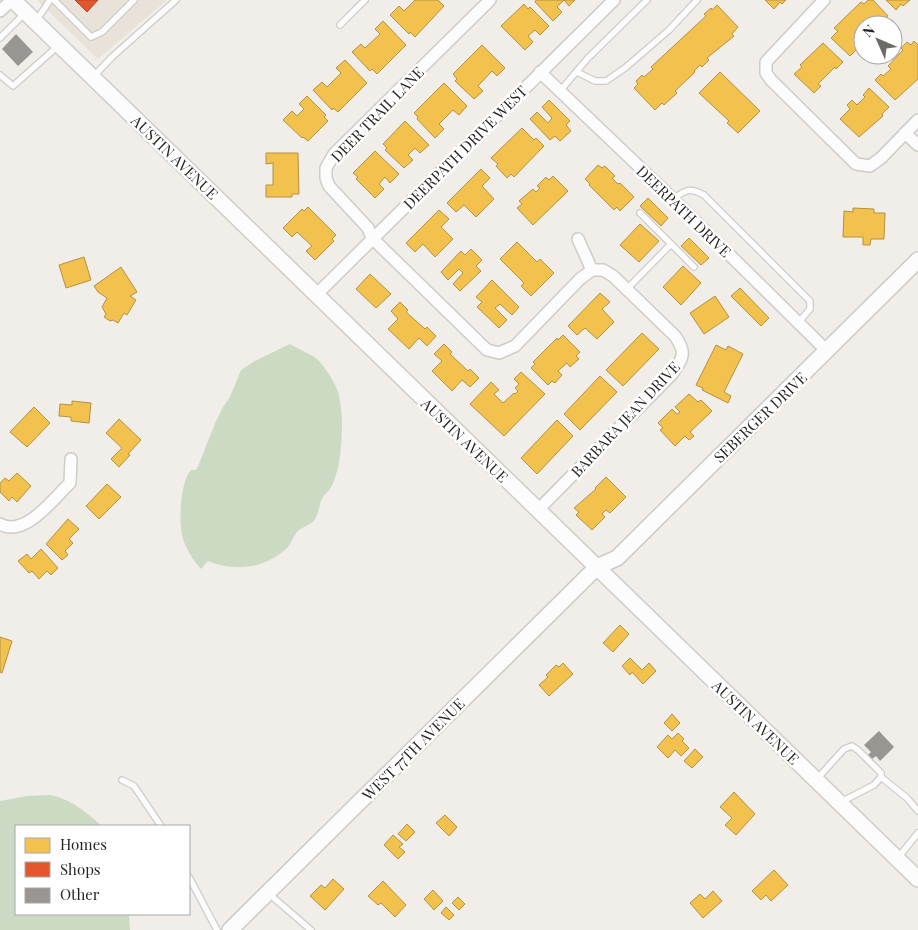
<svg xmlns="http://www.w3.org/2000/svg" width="918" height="930" font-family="'Playfair Display',serif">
  <rect width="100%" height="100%" fill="#f1eeea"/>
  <path fill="#e8e2d8" d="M 37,0 L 167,0 L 98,59 Z"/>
  <g fill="#cadac3">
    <path d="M 290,344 C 298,349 309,353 317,359 C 324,366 332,378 336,387 C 346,408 343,470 330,489 C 328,492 325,494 323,497 C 318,505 319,516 313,522 C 308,526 301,527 297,532 C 293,537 291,544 287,548 C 265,569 234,572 208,561 L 201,569 C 193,560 185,548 182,535 C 179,520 180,482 191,470 L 196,470 L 199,464 L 216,421 L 223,407 L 230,397 L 241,370 L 255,361 Z"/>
    <path d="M 49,795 C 70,798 86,812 102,826 L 16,826 L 16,914 L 129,914 L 130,930 L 0,930 L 0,801 L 27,796 Z"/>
  </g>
  <g fill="#f2c14e" stroke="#b49240">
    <path d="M 415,0 L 438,0 L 444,6 L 415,37 L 410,32 L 409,34 L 390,15 L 399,6 L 404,11 Z"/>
    <path d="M 536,0 L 575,0 L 569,6 L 564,0 L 557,7 L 562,12 L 553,21 L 535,2 Z"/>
    <path d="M 765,0 L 786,0 L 782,4 L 780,2 L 774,9 Z"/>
    <path d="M 868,0 L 873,0 L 888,16 L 879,25 L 863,25 L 863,43 L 850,56 L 831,38 L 838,31 L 834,28 L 861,2 L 864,4 Z"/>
    <path d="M 886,0 L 910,0 L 903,6 L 901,4 L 896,10 Z"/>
    <path d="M 524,4 L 528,9 L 530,7 L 549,26 L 540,35 L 535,30 L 528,36 L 533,42 L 525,50 L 501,26 Z"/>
    <path d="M 717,5 L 738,27 L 732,34 L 734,36 L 707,58 L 709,60 L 702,67 L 700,65 L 694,71 L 695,72 L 675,91 L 677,93 L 664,105 L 662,103 L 655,110 L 634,88 L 638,84 L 636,81 L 642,75 L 644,77 L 653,69 L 651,67 L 706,16 L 704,14 L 711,8 L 712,10 Z"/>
    <path d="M 383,21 L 406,45 L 377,74 L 372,69 L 370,71 L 352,52 L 361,44 L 365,48 L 380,34 L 375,29 Z"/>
    <path d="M 914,41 L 918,45 L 918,79 L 895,100 L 875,80 L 881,74 L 883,76 L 891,69 L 888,66 L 903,50 L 901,48 L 907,42 L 911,45 Z"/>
    <path d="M 823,43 L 843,62 L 836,69 L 835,67 L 818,84 L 821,86 L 814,93 L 794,74 L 802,67 L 800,65 Z"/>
    <path d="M 482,45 L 505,68 L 497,76 L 492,71 L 478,86 L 483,91 L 474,99 L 455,81 L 457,79 L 453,74 Z"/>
    <path d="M 345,60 L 367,83 L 338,112 L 333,108 L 332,110 L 313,90 L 322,82 L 327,87 L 341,73 L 336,68 Z"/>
    <path d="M 720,72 L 760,111 L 738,133 L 727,123 L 729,121 L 699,93 Z"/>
    <path d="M 444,83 L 467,106 L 459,115 L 453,110 L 439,124 L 444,129 L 435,138 L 417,119 L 418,117 L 414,113 Z"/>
    <path d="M 869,88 L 889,107 L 882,114 L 883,116 L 859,137 L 840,119 L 850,109 L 847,105 L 852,100 L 857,105 L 865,97 L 863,95 Z"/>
    <path d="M 307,96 L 326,115 L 324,117 L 328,121 L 308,141 L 303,137 L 302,138 L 283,120 L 292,111 L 297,116 L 304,109 L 299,104 Z"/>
    <path d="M 549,100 L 570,121 L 566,125 L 571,131 L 560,141 L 555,136 L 550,140 L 530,119 L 537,112 L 548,123 L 552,118 L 542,107 Z"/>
    <path d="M 405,121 L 429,145 L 420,153 L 415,148 L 408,155 L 413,160 L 404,168 L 385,150 L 387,148 L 383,144 Z"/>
    <path d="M 522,128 L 534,140 L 536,138 L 544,146 L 514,177 L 511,174 L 507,178 L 496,166 L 498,164 L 491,158 Z"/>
    <path d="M 375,151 L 399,174 L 390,183 L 385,177 L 379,184 L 384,189 L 375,198 L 356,179 L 358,177 L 353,173 Z"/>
    <path d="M 266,153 L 298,153 L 299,194 L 292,194 L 292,197 L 266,197 L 266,185 L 273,185 L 273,163 L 266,164 Z"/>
    <path d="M 598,165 L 602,168 L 605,166 L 615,176 L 612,178 L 618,184 L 620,183 L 634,197 L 620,211 L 617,207 L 614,210 L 589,185 L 590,184 L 585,179 Z"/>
    <path d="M 481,169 L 490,178 L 482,186 L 494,199 L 476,217 L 464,205 L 456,212 L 447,203 Z"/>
    <path d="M 553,176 L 568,191 L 533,225 L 517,208 L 522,204 L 519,201 L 533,189 L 536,192 L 540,188 L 537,186 L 546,177 L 549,180 Z"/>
    <path d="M 648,198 L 668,218 L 661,226 L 640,206 Z"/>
    <path d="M 308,207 L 336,235 L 332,239 L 334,241 L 315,260 L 306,251 L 312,246 L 297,232 L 292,237 L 283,228 L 302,209 L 304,211 Z"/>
    <path d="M 853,208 L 874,209 L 874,213 L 885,213 L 884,239 L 871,239 L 870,245 L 863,245 L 863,237 L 843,237 L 844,211 L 853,212 Z"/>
    <path d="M 439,210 L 449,219 L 441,227 L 453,239 L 435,257 L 423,244 L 415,252 L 406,243 Z"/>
    <path d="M 640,224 L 659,241 L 639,262 L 620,245 Z"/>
    <path d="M 689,238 L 709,258 L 701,265 L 681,246 Z"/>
    <path d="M 517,242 L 537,262 L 540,259 L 554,273 L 531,296 L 521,286 L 524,283 L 500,259 Z"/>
    <path d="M 471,249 L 482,260 L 476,266 L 481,271 L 460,291 L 453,284 L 463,273 L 459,269 L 448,280 L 441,272 L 461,251 L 465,255 Z"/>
    <path d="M 84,257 L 91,280 L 66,288 L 59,265 Z"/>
    <path d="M 683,266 L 701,283 L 681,305 L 663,287 Z"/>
    <path d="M 121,267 L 137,292 L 130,296 L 136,300 L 127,315 L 124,313 L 118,323 L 113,320 L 110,321 L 104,317 L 106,314 L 102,307 L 107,298 L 98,292 L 94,286 Z"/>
    <path d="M 370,274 L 391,294 L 376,308 L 356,289 Z"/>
    <path d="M 492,280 L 519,307 L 512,315 L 500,304 L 495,308 L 507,320 L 499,328 L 477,307 L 482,302 L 476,297 Z"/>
    <path d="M 740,288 L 769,318 L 761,326 L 731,296 Z"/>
    <path d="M 600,293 L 610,302 L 602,309 L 614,322 L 597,339 L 585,328 L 577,335 L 568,326 Z"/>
    <path d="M 715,296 L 729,317 L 704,334 L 690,313 Z"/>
    <path d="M 400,302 L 408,310 L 406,312 L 425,329 L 427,327 L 436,336 L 427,346 L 419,338 L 409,349 L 388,329 L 398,319 L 391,311 Z"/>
    <path d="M 642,333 L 659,349 L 623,386 L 606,370 Z"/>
    <path d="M 563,335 L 580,352 L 576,356 L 579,359 L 570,367 L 567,363 L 558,371 L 562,375 L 555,383 L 552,381 L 548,385 L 531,368 L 535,364 L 533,362 L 557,338 L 558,340 Z"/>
    <path d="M 444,344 L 452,352 L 450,354 L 468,371 L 470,369 L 479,378 L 470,387 L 462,380 L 452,391 L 432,371 L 442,361 L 434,354 Z"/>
    <path d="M 716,345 L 726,350 L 728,346 L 743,354 L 724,392 L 731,396 L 728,403 L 702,390 L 703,388 L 696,385 Z"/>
    <path d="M 521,372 L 545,394 L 504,436 L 470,404 L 491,382 L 499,390 L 494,394 L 503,403 L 514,393 L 515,394 L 518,391 L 515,388 L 519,384 L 514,379 Z"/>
    <path d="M 600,376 L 617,392 L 580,430 L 564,414 Z"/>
    <path d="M 689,394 L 698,402 L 701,400 L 712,411 L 690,432 L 694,436 L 689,440 L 685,436 L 675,446 L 660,430 L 663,428 L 658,423 L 672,409 L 677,414 L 680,412 L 675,407 Z"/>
    <path d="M 72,401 L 91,403 L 89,423 L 71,421 L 71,417 L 59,416 L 60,404 L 72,405 Z"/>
    <path d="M 34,407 L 50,423 L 27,447 L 10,432 Z"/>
    <path d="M 119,419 L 141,440 L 128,454 L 130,455 L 119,467 L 111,459 L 122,448 L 106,433 Z"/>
    <path d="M 557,420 L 573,436 L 537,474 L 521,458 Z"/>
    <path d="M 17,473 L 31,486 L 17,502 L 12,497 L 9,501 L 0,492 L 0,483 L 5,478 L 9,481 Z"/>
    <path d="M 606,477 L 626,497 L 610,513 L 606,510 L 602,514 L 605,517 L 592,530 L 576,515 L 579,512 L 574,508 L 596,489 L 595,488 Z"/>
    <path d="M 107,484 L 121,497 L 99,519 L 86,506 Z"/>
    <path d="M 68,519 L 79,529 L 69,539 L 73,543 L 65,551 L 68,555 L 62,560 L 46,544 Z"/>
    <path d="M 41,549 L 58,568 L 51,575 L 47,571 L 39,579 L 32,571 L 29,573 L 18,561 L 27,554 L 31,559 Z"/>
    <path d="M 620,625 L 629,634 L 613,652 L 603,643 Z"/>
    <path d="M 0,637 L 12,641 L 2,673 L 0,672 Z"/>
    <path d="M 630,658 L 642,670 L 649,663 L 656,671 L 643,684 L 632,672 L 630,675 L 622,666 Z"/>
    <path d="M 563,663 L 573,674 L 549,696 L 539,685 L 548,677 L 546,675 L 556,665 L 559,667 Z"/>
    <path d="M 672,714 L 680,723 L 672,731 L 664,723 Z"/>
    <path d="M 678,733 L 684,739 L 682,741 L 689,748 L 681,756 L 675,750 L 668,758 L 657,747 L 668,735 L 672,739 Z"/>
    <path d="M 695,749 L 703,757 L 692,768 L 684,761 Z"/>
    <path d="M 734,792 L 755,814 L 736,835 L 725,825 L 732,818 L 720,807 Z"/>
    <path d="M 445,815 L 457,827 L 449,836 L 436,823 Z"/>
    <path d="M 407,824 L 415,832 L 406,841 L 398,834 Z"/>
    <path d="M 393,835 L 403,844 L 399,847 L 405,852 L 398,859 L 384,845 Z"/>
    <path d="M 774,870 L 788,885 L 771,901 L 766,895 L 761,900 L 752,891 Z"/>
    <path d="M 333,879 L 344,889 L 325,910 L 310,896 L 321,885 L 325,888 Z"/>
    <path d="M 383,881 L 406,905 L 395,917 L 381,903 L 378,905 L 368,896 Z"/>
    <path d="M 433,890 L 443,901 L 434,910 L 424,899 Z"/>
    <path d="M 713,891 L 722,901 L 703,918 L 690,903 L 700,894 L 705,899 Z"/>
    <path d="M 458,897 L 465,904 L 459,910 L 452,903 Z"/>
    <path d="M 446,907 L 454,915 L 449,920 L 441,913 Z"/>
  </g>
  <path fill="#e4572e" stroke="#ab482a" d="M 75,0 L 98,0 L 87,12 Z"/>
  <g fill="#989593">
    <path d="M 16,34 L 33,52 L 18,66 L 2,49 Z"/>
    <path d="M 879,731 L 894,747 L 880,761 L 876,756 L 872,759 L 868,755 L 871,752 L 864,745 Z"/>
  </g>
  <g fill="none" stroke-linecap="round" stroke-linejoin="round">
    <g stroke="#ceccc8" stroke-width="8">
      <g id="service">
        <path d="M 54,0 L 91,37 L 102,32 L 134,0"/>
        <path d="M 36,21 L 50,0"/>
        <path d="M 340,25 L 365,0"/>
        <path d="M 0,38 L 24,14"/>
        <path d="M 577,72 L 595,81 L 606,81 L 625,68 L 669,30 L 697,0"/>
        <path d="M 0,75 L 13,86 L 58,46"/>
        <path d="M 93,77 L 112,57 L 176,0"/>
        <path d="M 560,91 L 588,58 L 647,0"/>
        <path d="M 673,199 C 685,190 690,187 704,195 L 810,301 L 810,309 L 798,323"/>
        <path d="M 640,213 L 694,267"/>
        <path d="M 627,289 L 671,244"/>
        <path d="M 881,777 L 907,798 L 918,811"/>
        <path d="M 122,780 L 134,786 L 161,826"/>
        <path d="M 816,780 L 844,749 L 852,746 L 859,751 L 881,773 L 881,777 L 874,785 L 841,802"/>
        <path d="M 897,859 L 918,833"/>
        <path d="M 189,877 L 217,930"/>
        <path d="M 268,893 L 311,930"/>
      </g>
    </g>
    <g stroke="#ceccc8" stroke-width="14">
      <g id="minor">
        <path d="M 490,0 L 334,154 L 326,168 L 326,178 L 329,186 L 368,228 L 372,238 L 487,350 L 499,353 L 515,346 L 580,279 L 592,270 L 603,270 L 613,276 L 675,336 C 687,353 683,358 672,374 L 538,510"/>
        <path d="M 824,0 L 766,62 L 766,73 L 771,80 L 856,164 L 870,166 L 881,158 L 918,120"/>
        <path d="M 0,11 L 12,0"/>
        <path d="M 540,72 L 673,199 L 827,351"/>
        <path d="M 905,133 L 918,145"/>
        <path d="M 578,239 L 592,270"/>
        <path d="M 317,294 L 614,0"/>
        <path d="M 0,524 C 25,538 53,499 70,483 L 71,459"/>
      </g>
    </g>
    <g stroke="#ceccc8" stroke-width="18">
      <g id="tertiary">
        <path d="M 13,0 L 918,879"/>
        <path d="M 230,930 L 597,567 L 617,558 L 918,260"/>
      </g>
    </g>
    <use href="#service" stroke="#fdfcfc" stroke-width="5.5"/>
    <use href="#minor" stroke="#fdfcfc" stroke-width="11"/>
    <use href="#tertiary" stroke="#fdfcfc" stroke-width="15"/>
  </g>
  <g text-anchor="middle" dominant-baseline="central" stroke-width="5" stroke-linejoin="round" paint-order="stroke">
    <g font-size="15" fill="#252421" stroke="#fff">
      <text transform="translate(377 114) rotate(-46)">DEER TRAIL LANE</text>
      <text transform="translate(465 147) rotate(-45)">DEERPATH DRIVE WEST</text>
      <text transform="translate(175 157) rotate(44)">AUSTIN AVENUE</text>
      <text transform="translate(684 211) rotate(44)">DEERPATH DRIVE</text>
      <text transform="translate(760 417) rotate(-44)">SEBERGER DRIVE</text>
      <text transform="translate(625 419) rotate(-47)">BARBARA JEAN DRIVE</text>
      <text transform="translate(465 440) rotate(44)">AUSTIN AVENUE</text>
      <text transform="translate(756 722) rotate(44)">AUSTIN AVENUE</text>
      <text transform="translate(413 749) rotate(-45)">WEST 77TH AVENUE</text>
    </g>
  </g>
  <rect x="15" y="825" width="175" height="90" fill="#ffffff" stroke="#a8a7a6"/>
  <rect x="25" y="838" width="25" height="15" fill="#f2c14e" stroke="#a8a7a6"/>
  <text x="60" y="850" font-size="15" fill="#252421">Homes</text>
  <rect x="25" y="862" width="25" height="15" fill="#e4572e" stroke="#a8a7a6"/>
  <text x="60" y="875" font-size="15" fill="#252421">Shops</text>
  <rect x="25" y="888" width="25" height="15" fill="#989593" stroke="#a8a7a6"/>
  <text x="60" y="900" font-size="15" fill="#252421">Other</text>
  <g transform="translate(878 40) rotate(315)"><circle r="24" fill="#ffffff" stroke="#a8a7a6"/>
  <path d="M0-4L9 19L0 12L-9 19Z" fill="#6c6b67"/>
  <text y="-8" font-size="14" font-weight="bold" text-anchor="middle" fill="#252421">N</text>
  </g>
</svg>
